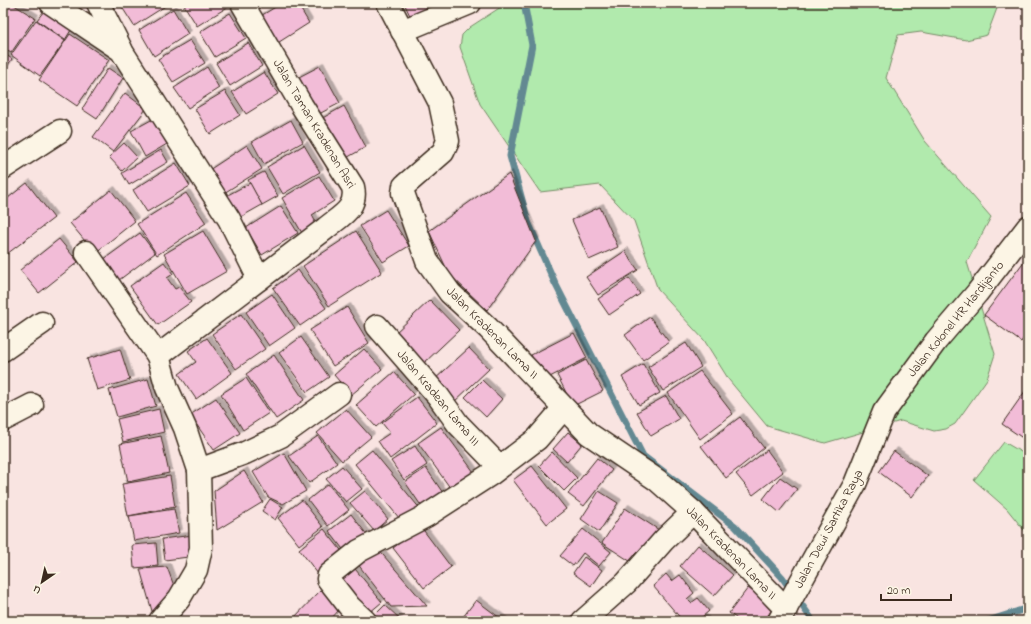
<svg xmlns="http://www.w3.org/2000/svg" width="1031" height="624" font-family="'Indie Flower',sans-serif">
  <defs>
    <filter id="shadow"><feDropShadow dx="3.5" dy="-3.5" stdDeviation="0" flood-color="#0004"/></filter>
  </defs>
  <rect width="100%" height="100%" fill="#f9e4e1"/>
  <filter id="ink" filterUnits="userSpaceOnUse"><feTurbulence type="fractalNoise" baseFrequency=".025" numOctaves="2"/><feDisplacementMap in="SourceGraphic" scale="8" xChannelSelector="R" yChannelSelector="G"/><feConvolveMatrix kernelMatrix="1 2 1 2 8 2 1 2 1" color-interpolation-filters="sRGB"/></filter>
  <g filter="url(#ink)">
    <g fill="#b1eaad" stroke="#768a66">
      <path d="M 507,3 L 999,3 L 987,35 L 966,40 L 921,32 L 898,35 L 886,78 L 925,141 L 991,217 L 967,262 L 995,354 L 987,379 L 955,424 L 946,429 L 934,431 L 901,421 L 825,443 L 767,426 L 729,380 L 704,340 L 658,290 L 634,221 L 600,185 L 540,192 L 480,104 L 460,47 L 462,35 L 470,27 Z"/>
      <path d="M 1004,442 L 1028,456 L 1028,535 L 1007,509 L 974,480 Z"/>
    </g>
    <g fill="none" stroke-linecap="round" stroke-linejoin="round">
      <g stroke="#638992" stroke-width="7">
        <path d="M 524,3 L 532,45 L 510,156 L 528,222 L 555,283 L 643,456 L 735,526 L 782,577 L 813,621"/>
        <path d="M 988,621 L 1028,608"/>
      </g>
    </g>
    <g fill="#f2bcd7" stroke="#3b2a1e" filter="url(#shadow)">
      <path d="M 11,3 L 35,18 L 11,53 L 3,48 L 3,14 Z"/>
      <path d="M 121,3 L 166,3 L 167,5 L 134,26 L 120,4 Z"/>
      <path d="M 187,3 L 230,3 L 231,5 L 197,26 L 184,5 Z"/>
      <path d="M 282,3 L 297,3 L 309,23 L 276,44 L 259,17 Z"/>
      <path d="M 404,3 L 444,3 L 413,22 Z"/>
      <path d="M 173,9 L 188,34 L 154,56 L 139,30 Z"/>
      <path d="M 44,11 L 71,30 L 65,40 L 37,20 Z"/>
      <path d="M 230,13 L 246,38 L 215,57 L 200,32 Z"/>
      <path d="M 36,20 L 65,41 L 40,76 L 11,55 Z"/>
      <path d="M 70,34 L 109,60 L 77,106 L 39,80 Z"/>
      <path d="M 190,40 L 205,63 L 173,82 L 158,59 Z"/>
      <path d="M 248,43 L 262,66 L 230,86 L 216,63 Z"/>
      <path d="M 3,53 L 12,59 L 3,72 Z"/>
      <path d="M 320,66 L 340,103 L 317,115 L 297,78 Z"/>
      <path d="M 207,67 L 219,88 L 188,108 L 174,88 Z"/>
      <path d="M 108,68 L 123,78 L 97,119 L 82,109 Z"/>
      <path d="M 264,72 L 278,94 L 246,114 L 232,92 Z"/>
      <path d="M 225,91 L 240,115 L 210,134 L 195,109 Z"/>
      <path d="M 125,93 L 146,109 L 113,152 L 93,137 Z"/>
      <path d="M 344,106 L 366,147 L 341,161 L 319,120 Z"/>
      <path d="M 153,119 L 167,144 L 145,157 L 131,131 Z"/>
      <path d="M 291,120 L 303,142 L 264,164 L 252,142 Z"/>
      <path d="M 124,143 L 137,157 L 122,171 L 109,157 Z"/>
      <path d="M 247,145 L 262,169 L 224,193 L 209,170 Z"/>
      <path d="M 304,145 L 320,172 L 283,194 L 267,167 Z"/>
      <path d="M 161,150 L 168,162 L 129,185 L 122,173 Z"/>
      <path d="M 176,163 L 190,186 L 147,212 L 133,190 Z"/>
      <path d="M 264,172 L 278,196 L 262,205 L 248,180 Z"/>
      <path d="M 509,174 L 536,241 L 487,310 L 449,274 L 429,231 Z"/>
      <path d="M 319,176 L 334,201 L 312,215 L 317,225 L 302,233 L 282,198 Z"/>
      <path d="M 27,183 L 54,218 L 3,257 L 3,202 Z"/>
      <path d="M 250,183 L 262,205 L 239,218 L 226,196 Z"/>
      <path d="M 111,190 L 135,221 L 95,253 L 70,223 Z"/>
      <path d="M 186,193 L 206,223 L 157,255 L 137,224 Z"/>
      <path d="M 281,206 L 298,233 L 262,255 L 246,228 Z"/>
      <path d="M 600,207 L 618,247 L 589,260 L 572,220 Z"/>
      <path d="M 386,210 L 409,246 L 383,262 L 360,226 Z"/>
      <path d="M 203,231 L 227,271 L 187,294 L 164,254 Z"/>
      <path d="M 356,231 L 382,272 L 329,306 L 303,266 Z"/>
      <path d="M 140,233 L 155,253 L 111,286 L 96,265 Z"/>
      <path d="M 59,239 L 78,262 L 39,293 L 20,270 Z"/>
      <path d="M 625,251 L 638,270 L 598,295 L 586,277 Z"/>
      <path d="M 1028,256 L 1028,332 L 1021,342 L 984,315 Z"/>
      <path d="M 164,262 L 173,274 L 167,278 L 175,289 L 179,287 L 191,302 L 158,325 L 130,286 Z"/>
      <path d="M 298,270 L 326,308 L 300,326 L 273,288 Z"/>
      <path d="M 629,278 L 640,294 L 609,315 L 598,299 Z"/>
      <path d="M 272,294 L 295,328 L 269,346 L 246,312 Z"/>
      <path d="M 430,300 L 459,330 L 423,364 L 394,334 Z"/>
      <path d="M 347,307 L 369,343 L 333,366 L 310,330 Z"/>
      <path d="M 241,314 L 265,349 L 236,369 L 212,334 Z"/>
      <path d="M 650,317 L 669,342 L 643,360 L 625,335 Z"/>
      <path d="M 574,333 L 587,358 L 544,380 L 531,355 Z"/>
      <path d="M 301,337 L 329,377 L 307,392 L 279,353 Z"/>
      <path d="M 207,338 L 232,373 L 196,399 L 179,374 L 196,362 L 188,351 Z"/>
      <path d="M 686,343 L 701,367 L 663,391 L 648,367 Z"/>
      <path d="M 469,348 L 489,369 L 453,403 L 433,381 Z"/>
      <path d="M 120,349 L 130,380 L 97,390 L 87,359 Z"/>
      <path d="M 364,349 L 382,369 L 351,395 L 334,375 Z"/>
      <path d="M 274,355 L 304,400 L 276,419 L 246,374 Z"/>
      <path d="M 586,360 L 603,391 L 573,406 L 557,375 Z"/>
      <path d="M 643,364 L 660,393 L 639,405 L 622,377 Z"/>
      <path d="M 700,371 L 733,414 L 700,439 L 668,393 Z"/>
      <path d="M 394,372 L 414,394 L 376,427 L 356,405 Z"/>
      <path d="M 246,378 L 269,413 L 243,430 L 221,394 Z"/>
      <path d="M 148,379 L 156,406 L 117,417 L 109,390 Z"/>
      <path d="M 482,380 L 502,399 L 486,417 L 465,397 Z"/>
      <path d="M 1028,387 L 1028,439 L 1027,441 L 1002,424 Z"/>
      <path d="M 666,396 L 679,419 L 651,436 L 637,412 Z"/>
      <path d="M 417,397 L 437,423 L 390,459 L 378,441 L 390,433 L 382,423 Z"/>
      <path d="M 216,398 L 240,433 L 214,450 L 190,415 Z"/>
      <path d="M 159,409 L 164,432 L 123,442 L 117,419 Z"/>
      <path d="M 346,409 L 371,437 L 342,461 L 317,433 Z"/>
      <path d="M 740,417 L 764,448 L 726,478 L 701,446 Z"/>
      <path d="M 441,427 L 479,479 L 456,496 L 418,443 Z"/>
      <path d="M 568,432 L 582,444 L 567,462 L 553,449 Z"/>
      <path d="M 161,436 L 169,473 L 128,482 L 120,444 Z"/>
      <path d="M 318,436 L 337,463 L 309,483 L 289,456 Z"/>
      <path d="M 415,446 L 427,465 L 404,480 L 391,461 Z"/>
      <path d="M 372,450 L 421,510 L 404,524 L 355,464 Z"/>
      <path d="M 767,450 L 783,472 L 753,495 L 736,474 Z"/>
      <path d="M 894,451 L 928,476 L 912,497 L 879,472 Z"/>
      <path d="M 552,452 L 577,478 L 564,491 L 539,466 Z"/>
      <path d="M 284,453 L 306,491 L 283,504 L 268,497 L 253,472 Z"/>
      <path d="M 597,458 L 612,470 L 584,506 L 568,494 Z"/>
      <path d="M 342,466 L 362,489 L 346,502 L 326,479 Z"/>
      <path d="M 532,466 L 566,509 L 547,524 L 513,480 Z"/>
      <path d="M 426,468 L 443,493 L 422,507 L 405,482 Z"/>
      <path d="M 244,471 L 263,502 L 217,530 L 214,491 Z"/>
      <path d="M 170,476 L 175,507 L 128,516 L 122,484 Z"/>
      <path d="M 780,477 L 797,489 L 779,512 L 763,499 Z"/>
      <path d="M 328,484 L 349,510 L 328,526 L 308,500 Z"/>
      <path d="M 365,491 L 388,519 L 374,531 L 350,503 Z"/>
      <path d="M 599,491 L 618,503 L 599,532 L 581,519 Z"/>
      <path d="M 270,499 L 283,507 L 275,520 L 262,511 Z"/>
      <path d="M 302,500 L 323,527 L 299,545 L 278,518 Z"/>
      <path d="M 625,508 L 659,530 L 636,565 L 602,543 Z"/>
      <path d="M 174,509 L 179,533 L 134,541 L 129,516 Z"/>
      <path d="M 351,514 L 371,540 L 349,557 L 329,531 Z"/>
      <path d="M 421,527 L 451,567 L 424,588 L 393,548 Z"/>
      <path d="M 324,529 L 344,554 L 318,574 L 299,549 Z"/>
      <path d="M 583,529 L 611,552 L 599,566 L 583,553 L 573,566 L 560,556 Z"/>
      <path d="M 193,535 L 196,556 L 165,560 L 162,539 Z"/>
      <path d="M 156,543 L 158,566 L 134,568 L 132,545 Z"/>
      <path d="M 698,545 L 733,575 L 714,596 L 680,566 Z"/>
      <path d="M 377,548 L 427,606 L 391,607 L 357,563 Z"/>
      <path d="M 584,557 L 602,570 L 591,586 L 573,573 Z"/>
      <path d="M 351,564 L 382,602 L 363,618 L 331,580 Z"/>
      <path d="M 167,567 L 177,594 L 154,618 L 140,569 Z"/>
      <path d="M 666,574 L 672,581 L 680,575 L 694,593 L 687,599 L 691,603 L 698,598 L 709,611 L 702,617 L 706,621 L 683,621 L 653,586 Z"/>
      <path d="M 748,588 L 774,607 L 764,621 L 740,621 L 729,613 Z"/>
      <path d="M 321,590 L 340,609 L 329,621 L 291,621 Z"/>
      <path d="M 476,600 L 504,621 L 460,621 Z"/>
      <path d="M 385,605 L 400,619 L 398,621 L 369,621 Z"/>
      <path d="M 345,611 L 357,621 L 336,621 Z"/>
    </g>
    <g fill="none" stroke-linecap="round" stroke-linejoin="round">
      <g stroke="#3b2a1e" stroke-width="25">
        <g id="minor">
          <path d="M 51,3 L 121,50 L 229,219 L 259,279"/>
          <path d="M 98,3 L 121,49"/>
          <path d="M 388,3 L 440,103 L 448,141 L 443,152 L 404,186 L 403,193 L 427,261 L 450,293 L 488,328 L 589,434 L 657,480 L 693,512 L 786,609"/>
          <path d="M 402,31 L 470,3"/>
          <path d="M 3,168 L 60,131"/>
          <path d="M 86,252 L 158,356 L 167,388 L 185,428 L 199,470 L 201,548 L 196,570 L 179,599 L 160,621"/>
          <path d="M 377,326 L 438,396 L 458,424 L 495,462 L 501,466"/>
          <path d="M 3,350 L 42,323"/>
          <path d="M 158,356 L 325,229 C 340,216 358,209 353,187 L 302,106 L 242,3"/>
          <path d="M 3,420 L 32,405"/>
          <path d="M 199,470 L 245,453 L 281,436 L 339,394"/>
          <path d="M 365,621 L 349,606 L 328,579 L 329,575 L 359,551 L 426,516 L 491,474 L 537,439 L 563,409"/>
          <path d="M 583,621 L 626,583 L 664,540 L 693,512"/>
        </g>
      </g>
      <g stroke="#3b2a1e" stroke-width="25">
        <path id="major" d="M 779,621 L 855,484 L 884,412 L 936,341 L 977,293 L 1028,227"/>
      </g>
      <use href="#minor" stroke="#fcf5e5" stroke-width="22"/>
      <use href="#major" stroke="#fcf5e5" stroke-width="22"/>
    </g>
  </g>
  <g text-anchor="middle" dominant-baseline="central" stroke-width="3" stroke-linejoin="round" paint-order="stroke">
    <g font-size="13" fill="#3b2a1e" stroke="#fcf5e5">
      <text transform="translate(314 124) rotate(59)">Jalan Taman Kradenan Asri</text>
      <text transform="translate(956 319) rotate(-51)">Jalan Kolonel HR Hardijanto</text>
      <text transform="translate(492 333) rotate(45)">Jalan Kradenan Lama II</text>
      <text transform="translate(438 398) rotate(50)">Jalan Kradean Lama III</text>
      <text transform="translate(829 529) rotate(-62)">Jalan Dewi Sartika Raya</text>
      <text transform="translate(731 553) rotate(46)">Jalan Kradenan Lama II</text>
    </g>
  </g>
  <rect width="1031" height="624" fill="none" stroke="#fcf5e5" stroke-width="16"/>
  <rect x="8" y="8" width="1015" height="608" fill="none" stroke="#3b2a1e" stroke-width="1.5" filter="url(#ink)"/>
  <g transform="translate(42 582) rotate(214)" stroke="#fcf5e5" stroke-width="3" paint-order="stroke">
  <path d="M0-3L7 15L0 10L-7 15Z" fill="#3b2a1e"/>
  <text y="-6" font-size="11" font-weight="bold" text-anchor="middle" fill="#3b2a1e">U</text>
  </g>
  <path d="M881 594v6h70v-6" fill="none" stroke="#3b2a1e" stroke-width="2"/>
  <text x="887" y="594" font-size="12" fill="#3b2a1e" stroke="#fcf5e5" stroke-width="3" paint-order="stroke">20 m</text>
</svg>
